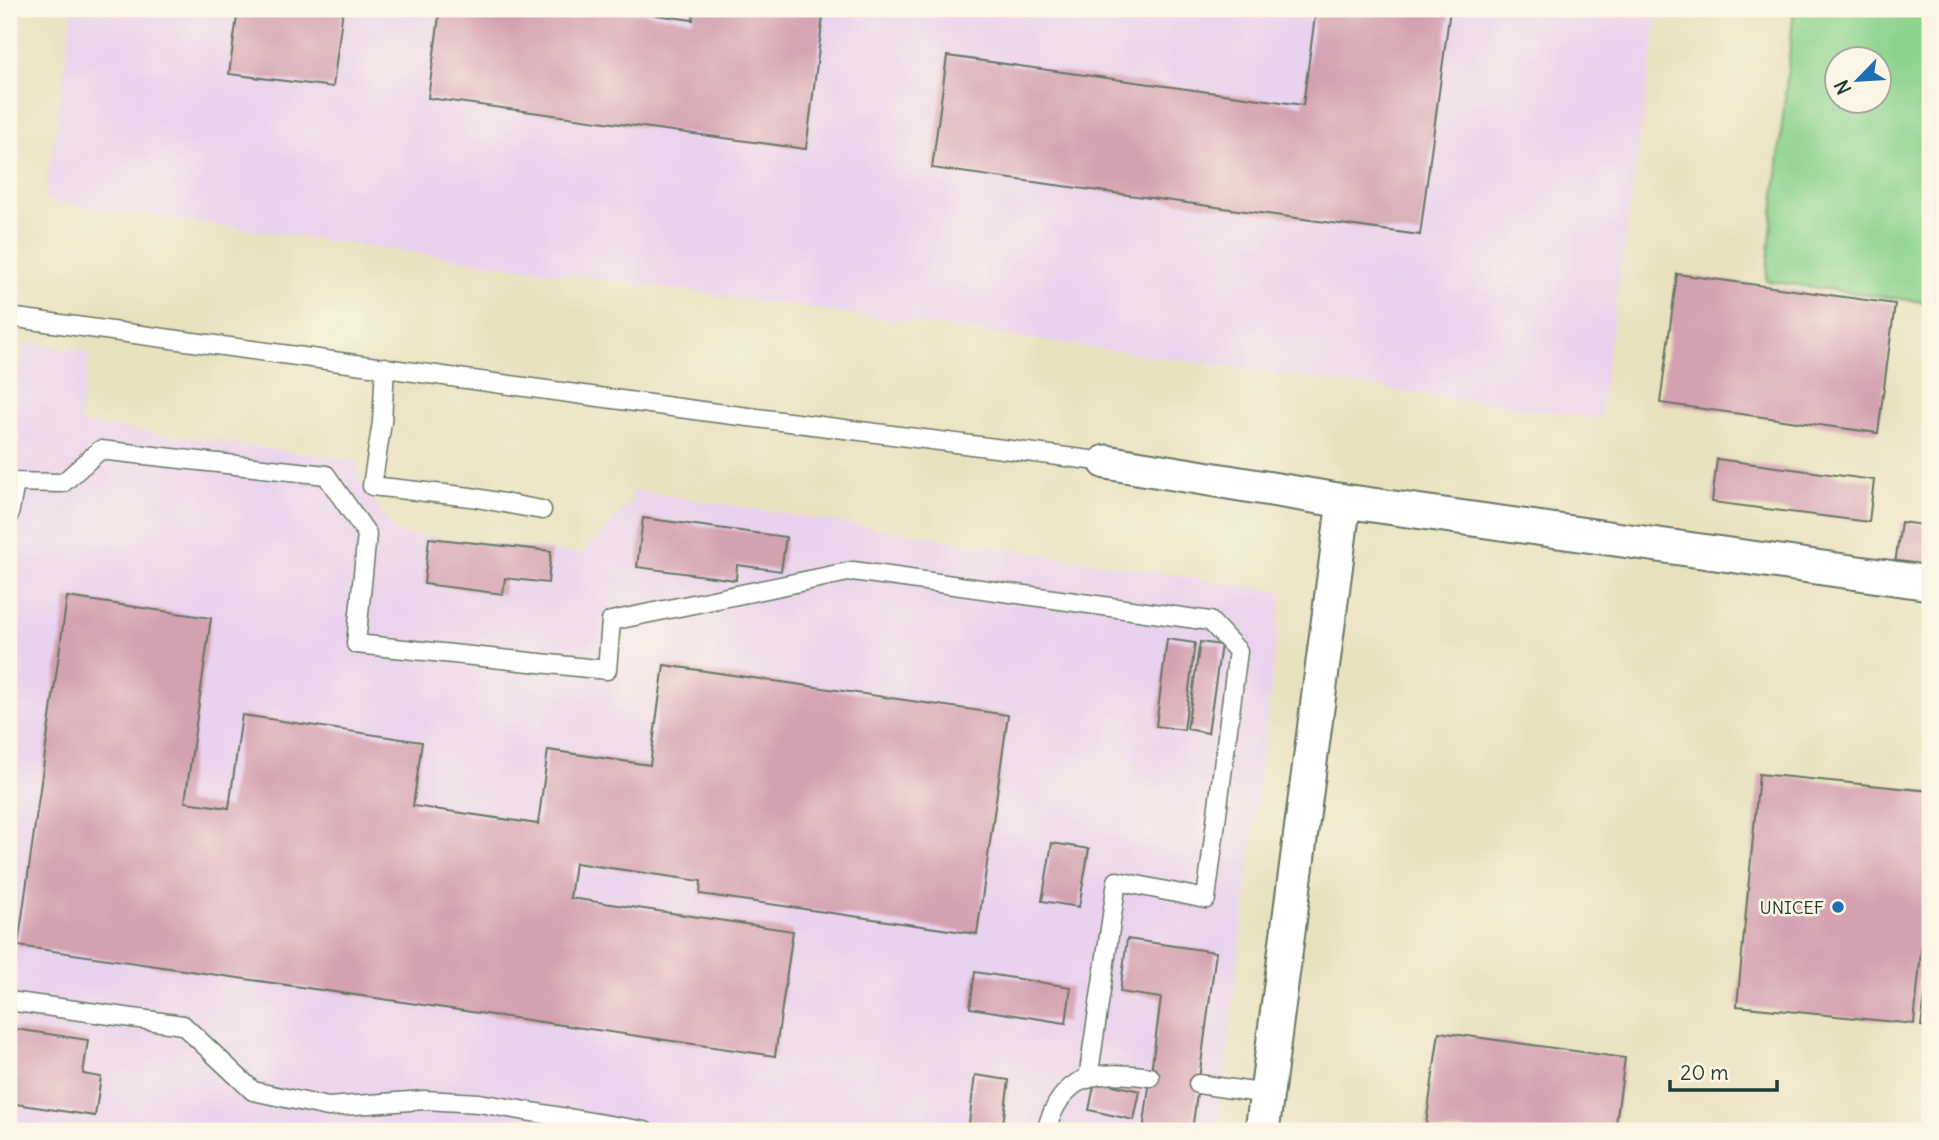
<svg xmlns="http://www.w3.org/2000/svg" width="1939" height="1140" font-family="Delius,sans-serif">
  <rect width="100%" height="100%" fill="#fcf5e5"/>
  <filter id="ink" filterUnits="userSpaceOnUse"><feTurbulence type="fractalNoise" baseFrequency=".0143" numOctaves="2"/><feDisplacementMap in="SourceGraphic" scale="14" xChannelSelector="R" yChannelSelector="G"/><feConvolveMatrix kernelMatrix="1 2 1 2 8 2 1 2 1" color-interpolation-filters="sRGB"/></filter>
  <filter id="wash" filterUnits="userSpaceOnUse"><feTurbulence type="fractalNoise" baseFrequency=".00686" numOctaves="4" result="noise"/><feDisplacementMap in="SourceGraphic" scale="28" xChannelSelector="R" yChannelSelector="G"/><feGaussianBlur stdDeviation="1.57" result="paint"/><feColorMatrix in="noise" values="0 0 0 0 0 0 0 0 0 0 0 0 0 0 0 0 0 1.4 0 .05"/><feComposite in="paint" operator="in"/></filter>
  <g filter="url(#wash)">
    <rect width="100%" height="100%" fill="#e8e1be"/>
    <g fill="#e9d2ed">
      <path d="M 73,9 L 1659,9 L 1599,419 L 45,201 Z"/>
      <path d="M 25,343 L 90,352 L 79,423 L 359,461 L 358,477 L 395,533 L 581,554 L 630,504 L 632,490 L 1282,592 L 1218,1131 L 9,1131 L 9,411 L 13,411 Z"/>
    </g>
    <path fill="#8cd38d" stroke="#568860" stroke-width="2" fill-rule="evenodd" d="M 1794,9 L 1930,9 L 1930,316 L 1923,302 L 1766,281 ZM 1838,60 L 1880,60 L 1880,102 L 1838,102 Z"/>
    <g id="blocks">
      <g fill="#d4a1b1">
        <path d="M 238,9 L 343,9 L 333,87 L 229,74 Z"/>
        <path d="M 440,9 L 612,9 L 693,20 L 694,9 L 824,9 L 806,149 L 428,98 Z"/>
        <path d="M 1316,9 L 1450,9 L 1420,235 L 932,168 L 947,56 L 1303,105 Z"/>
        <path d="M 1677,274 L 1895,304 L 1878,433 L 1660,403 Z"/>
        <path d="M 1717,459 L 1874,480 L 1869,522 L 1712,502 Z"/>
        <path d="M 643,518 L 786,537 L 781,571 L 737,565 L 736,580 L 637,567 Z"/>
        <path d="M 1901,522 L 1930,526 L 1930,577 L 1894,571 Z"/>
        <path d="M 429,538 L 551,551 L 548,583 L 505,578 L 503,594 L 424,584 Z"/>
        <path d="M 67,597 L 211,618 L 185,802 L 229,808 L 242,715 L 422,742 L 413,806 L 538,824 L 548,750 L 650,765 L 664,665 L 1008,715 L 977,934 L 700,894 L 701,881 L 575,863 L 570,898 L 793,931 L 775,1056 L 18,946 Z"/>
        <path d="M 1167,639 L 1195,643 L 1184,730 L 1156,726 Z"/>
        <path d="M 1200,642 L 1221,645 L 1208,733 L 1187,729 Z"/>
        <path d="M 1759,774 L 1930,791 L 1930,858 L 1914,1024 L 1737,1006 Z"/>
        <path d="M 1052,843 L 1089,849 L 1079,907 L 1042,901 Z"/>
        <path d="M 1127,939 L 1216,952 L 1192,1131 L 1143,1131 L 1161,998 L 1120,992 Z"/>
        <path d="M 1929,965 L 1930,965 L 1930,1027 L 1921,1026 Z"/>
        <path d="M 975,972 L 1071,987 L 1066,1023 L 970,1008 Z"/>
        <path d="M 9,1028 L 88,1040 L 83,1074 L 101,1077 L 95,1116 L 9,1103 Z"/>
        <path d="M 1439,1032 L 1625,1058 L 1615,1131 L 1425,1131 Z"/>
        <path d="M 975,1075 L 1009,1080 L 1002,1131 L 968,1131 Z"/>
        <path d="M 1095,1081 L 1140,1091 L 1134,1120 L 1089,1110 Z"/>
      </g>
    </g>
  </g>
  <g filter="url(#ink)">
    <use href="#blocks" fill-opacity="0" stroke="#657664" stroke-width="2"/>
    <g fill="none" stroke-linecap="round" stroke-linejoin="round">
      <g stroke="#657664" stroke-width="21">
        <g id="service">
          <path d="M 9,317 L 709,412 L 1106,462"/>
          <path d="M 385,367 L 382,422 L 372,486 L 471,497 L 542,510"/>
          <path d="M 9,482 L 63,483 L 100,450 L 326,475 L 367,534 L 356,644 L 607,670 L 611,621 L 853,571 L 1210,621 L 1238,651 L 1206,899 L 1117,881 L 1088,1079"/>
          <path d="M 9,515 L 15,483"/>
          <path d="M 9,1001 L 183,1025 L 253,1091 L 328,1107 L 424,1100 L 479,1103 L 645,1131"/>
          <path d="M 1198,1084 L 1267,1094"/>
          <path d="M 1046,1131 C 1062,1073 1096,1070 1150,1077"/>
        </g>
      </g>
      <g stroke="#657664" stroke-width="37">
        <g id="minor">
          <path d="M 1106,462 L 1344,501 L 1930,583"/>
          <path d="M 1262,1131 L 1344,501"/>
        </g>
      </g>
      <use href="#service" stroke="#fff" stroke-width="18"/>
      <use href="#minor" stroke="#fff" stroke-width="33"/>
    </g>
  </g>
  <circle fill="#1f6fb2" stroke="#fcf5e5" stroke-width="2.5" cx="1838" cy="907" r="7"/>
  <g text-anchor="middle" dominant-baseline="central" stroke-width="5" stroke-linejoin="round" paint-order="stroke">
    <g font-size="18" fill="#1f3d34" stroke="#fcf5e5" text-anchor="end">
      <text x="1824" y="907">UNICEF</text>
    </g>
  </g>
  <rect width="1939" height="1140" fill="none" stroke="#fcf5e5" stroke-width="35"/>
  <g transform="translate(1858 80) rotate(245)"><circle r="33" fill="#fcf5e5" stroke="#a4ab9e" stroke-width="2"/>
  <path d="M0-5L12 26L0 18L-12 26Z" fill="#1f6fb2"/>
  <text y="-10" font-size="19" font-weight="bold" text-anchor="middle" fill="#1f3d34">N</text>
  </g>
  <path d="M1670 1080v10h107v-10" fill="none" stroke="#1f3d34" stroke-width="3.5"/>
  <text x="1680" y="1080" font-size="21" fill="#1f3d34" stroke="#fcf5e5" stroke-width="5" paint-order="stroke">20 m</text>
</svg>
